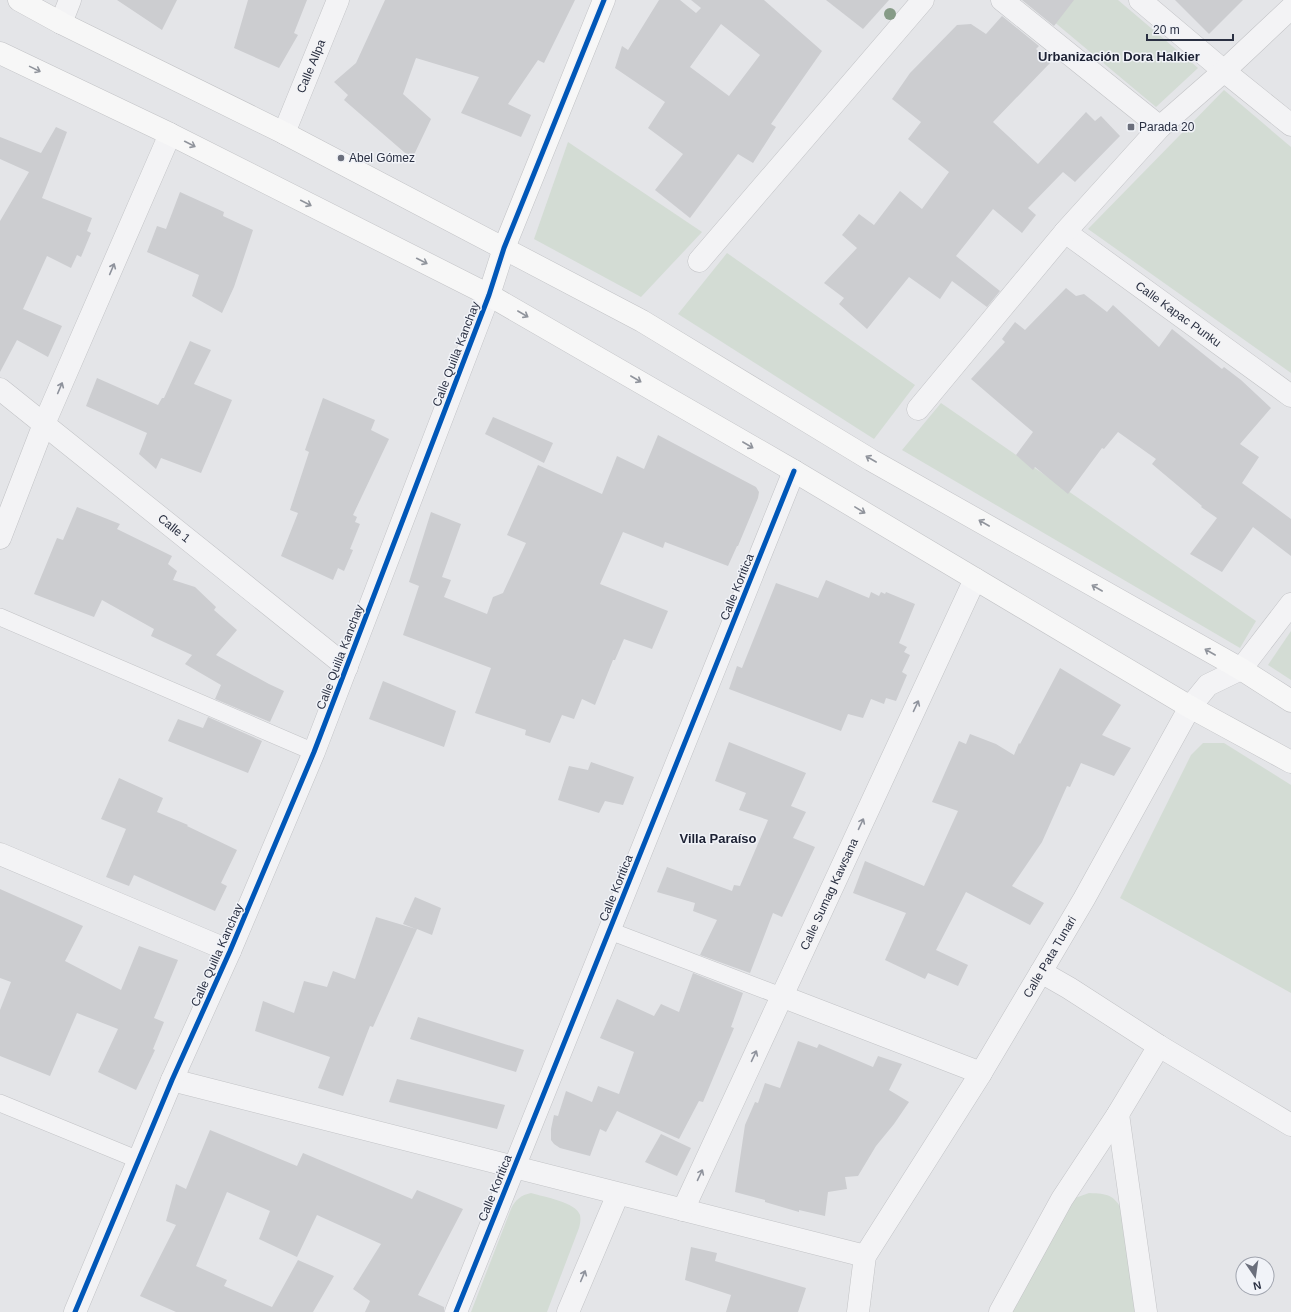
<svg xmlns="http://www.w3.org/2000/svg" width="1291" height="1312" font-family="Helvetica,sans-serif">
  <rect width="100%" height="100%" fill="#e4e5e8"/>
  <g fill="#d3dcd4">
    <path d="M 1028,0 L 1118,0 L 1198,68 L 1156,107 Z"/>
    <path d="M 1224,90 L 1291,147 L 1291,373 L 1088,229 Z"/>
    <path d="M 568,142 L 702,232 L 641,297 L 534,239 Z"/>
    <path d="M 727,253 L 915,385 L 874,439 L 678,314 Z"/>
    <path d="M 941,403 L 1256,621 L 1240,648 L 902,450 Z"/>
    <path d="M 1291,631 L 1291,680 L 1268,665 Z"/>
    <path d="M 1203,743 L 1224,743 L 1291,785 L 1291,993 L 1120,898 L 1191,755 Z"/>
    <path d="M 531,1193 C 544,1197 576,1202 580,1215 C 581,1220 580,1224 579,1228 L 547,1312 L 471,1312 L 511,1209 C 515,1200 521,1195 531,1193 Z"/>
    <path d="M 1089,1193 C 1108,1194 1113,1194 1123,1211 L 1137,1312 L 1010,1312 L 1075,1198 Z"/>
  </g>
  <g fill="#cccdd0" fill-rule="evenodd">
    <path d="M 117,0 L 177,0 L 162,30 Z"/>
    <path d="M 248,0 L 307,0 L 294,33 L 298,35 L 279,68 L 234,48 Z"/>
    <path d="M 385,0 L 575,0 L 544,63 L 538,60 L 508,104 L 531,115 L 521,137 L 461,113 L 479,77 L 416,58 L 403,94 L 431,119 L 412,159 L 344,100 L 348,95 L 334,82 L 356,63 Z"/>
    <path d="M 659,0 L 680,0 L 696,13 L 701,8 L 691,0 L 764,0 L 822,51 L 771,124 L 776,127 L 753,163 L 738,154 L 690,218 L 655,190 L 683,154 L 648,128 L 665,102 L 615,68 L 622,46 L 628,50 ZM 721,24 L 760,55 L 729,96 L 690,67 Z"/>
    <path d="M 826,0 L 889,0 L 863,29 Z"/>
    <path d="M 1022,0 L 1074,0 L 1054,26 Z"/>
    <path d="M 1175,0 L 1243,0 L 1209,34 Z"/>
    <path d="M 1002,16 L 1039,46 L 1036,49 L 1050,63 L 993,122 L 1038,164 L 1086,112 L 1095,121 L 1101,116 L 1120,136 L 1075,182 L 1063,172 L 1028,208 L 1036,215 L 1022,233 L 993,209 L 956,256 L 1000,291 L 987,307 L 952,281 L 940,299 L 909,277 L 867,329 L 839,304 L 844,298 L 824,283 L 857,248 L 842,235 L 859,214 L 874,225 L 900,191 L 922,209 L 949,172 L 908,139 L 921,122 L 892,99 L 910,73 L 957,25 L 971,24 L 986,34 Z"/>
    <path d="M 56,127 L 67,132 L 42,198 L 92,218 L 87,231 L 91,233 L 81,257 L 77,255 L 71,268 L 47,256 L 23,309 L 62,326 L 48,357 L 17,340 L 0,372 L 0,221 L 29,172 L 0,159 L 0,137 L 41,153 Z"/>
    <path d="M 180,192 L 224,212 L 223,216 L 253,230 L 234,287 L 222,313 L 192,296 L 199,275 L 147,252 L 157,226 L 166,229 Z"/>
    <path d="M 1066,288 L 1076,296 L 1084,294 L 1107,312 L 1113,305 L 1159,347 L 1172,329 L 1222,369 L 1224,367 L 1241,380 L 1271,408 L 1240,444 L 1259,457 L 1242,483 L 1291,519 L 1291,556 L 1253,527 L 1222,572 L 1190,554 L 1217,518 L 1201,507 L 1202,506 L 1152,464 L 1156,459 L 1118,432 L 1104,449 L 1102,448 L 1068,494 L 1035,467 L 1033,470 L 1016,455 L 1033,432 L 971,379 L 1005,342 L 1002,339 L 1015,322 L 1025,330 Z"/>
    <path d="M 190,341 L 211,350 L 194,384 L 232,400 L 201,473 L 161,458 L 156,469 L 139,454 L 147,433 L 86,406 L 97,378 L 158,405 L 162,398 L 164,398 Z"/>
    <path d="M 323,398 L 375,420 L 371,430 L 389,439 L 353,515 L 357,517 L 355,522 L 360,524 L 350,549 L 353,550 L 344,571 L 338,568 L 333,580 L 281,556 L 298,513 L 290,510 L 309,452 L 305,450 Z"/>
    <path d="M 493,417 L 553,443 L 544,463 L 485,434 Z"/>
    <path d="M 658,435 L 756,487 L 759,492 L 758,498 L 738,546 L 737,546 L 728,566 L 665,542 L 663,548 L 623,532 L 600,584 L 668,611 L 652,649 L 624,639 L 615,660 L 613,660 L 595,705 L 582,699 L 574,719 L 562,715 L 550,743 L 525,735 L 526,730 L 475,713 L 491,668 L 403,635 L 419,586 L 409,582 L 431,512 L 461,524 L 442,577 L 451,580 L 444,597 L 487,614 L 493,597 L 503,593 L 526,543 L 507,535 L 538,465 L 602,494 L 617,456 L 644,469 Z"/>
    <path d="M 77,507 L 120,524 L 117,529 L 172,556 L 168,564 L 177,571 L 173,580 L 195,587 L 216,607 L 214,610 L 237,630 L 216,655 L 269,684 L 284,691 L 270,722 L 215,699 L 221,685 L 185,664 L 192,655 L 151,636 L 154,629 L 102,600 L 94,617 L 34,594 L 57,538 L 63,540 Z"/>
    <path d="M 826,580 L 869,598 L 871,592 L 879,596 L 881,592 L 885,594 L 886,592 L 915,604 L 899,643 L 907,647 L 904,652 L 910,655 L 902,672 L 907,675 L 896,701 L 886,698 L 884,704 L 871,699 L 863,718 L 848,714 L 841,731 L 729,689 L 737,666 L 742,668 L 776,583 L 818,598 Z"/>
    <path d="M 1060,668 L 1121,705 L 1102,735 L 1131,748 L 1114,776 L 1081,763 L 1070,787 L 1067,786 L 1042,842 L 1012,886 L 1044,903 L 1030,925 L 966,892 L 936,950 L 968,965 L 958,986 L 928,973 L 925,979 L 885,960 L 906,913 L 853,893 L 865,861 L 924,886 L 958,811 L 932,802 L 959,741 L 966,744 L 970,734 L 996,744 L 1014,755 L 1019,743 L 1020,744 Z"/>
    <path d="M 383,681 L 456,711 L 444,747 L 369,719 Z"/>
    <path d="M 208,717 L 262,741 L 248,773 L 168,741 L 178,719 L 203,728 Z"/>
    <path d="M 729,742 L 806,773 L 791,806 L 806,812 L 793,838 L 815,847 L 782,917 L 773,913 L 750,973 L 700,955 L 717,920 L 693,911 L 695,903 L 657,892 L 667,867 L 732,891 L 734,885 L 740,886 L 768,820 L 739,810 L 746,793 L 715,781 Z"/>
    <path d="M 591,762 L 634,777 L 623,805 L 605,801 L 599,813 L 558,800 L 569,766 L 588,770 Z"/>
    <path d="M 119,778 L 163,798 L 157,812 L 188,825 L 187,826 L 237,850 L 221,883 L 227,886 L 215,911 L 134,875 L 129,886 L 106,877 L 126,829 L 101,819 Z"/>
    <path d="M 0,889 L 83,926 L 65,961 L 121,990 L 139,946 L 178,960 L 154,1018 L 164,1022 L 153,1049 L 155,1050 L 136,1090 L 98,1072 L 118,1029 L 77,1013 L 50,1076 L 0,1056 L 0,1010 L 11,982 L 0,978 Z"/>
    <path d="M 415,897 L 441,908 L 432,935 L 417,929 L 373,1027 L 370,1026 L 343,1096 L 318,1088 L 330,1057 L 255,1031 L 263,1001 L 294,1013 L 304,981 L 327,987 L 333,971 L 355,979 L 376,917 L 416,929 L 403,924 Z"/>
    <path d="M 693,973 L 743,993 L 731,1027 L 734,1028 L 703,1102 L 699,1101 L 679,1139 L 617,1111 L 606,1132 L 600,1129 L 590,1156 L 560,1148 L 554,1144 L 551,1140 L 551,1129 L 554,1115 L 558,1116 L 566,1091 L 592,1102 L 598,1086 L 619,1094 L 634,1052 L 600,1038 L 617,999 L 654,1016 L 661,1004 L 679,1012 Z"/>
    <path d="M 418,1017 L 524,1050 L 516,1072 L 410,1039 Z"/>
    <path d="M 798,1041 L 817,1048 L 819,1044 L 873,1067 L 878,1056 L 902,1064 L 889,1090 L 909,1102 L 894,1124 L 876,1146 L 858,1176 L 845,1177 L 847,1189 L 828,1192 L 825,1216 L 799,1210 L 799,1212 L 765,1202 L 765,1200 L 735,1192 L 745,1125 L 755,1102 L 758,1103 L 765,1083 L 780,1088 Z"/>
    <path d="M 397,1079 L 505,1105 L 497,1129 L 389,1102 Z"/>
    <path d="M 210,1130 L 297,1166 L 303,1153 L 412,1199 L 417,1190 L 463,1209 L 418,1295 L 444,1307 L 444,1312 L 365,1312 L 370,1301 L 353,1289 L 381,1244 L 317,1215 L 297,1257 L 259,1239 L 270,1211 L 227,1192 L 196,1266 L 227,1280 L 224,1286 L 272,1307 L 298,1260 L 334,1276 L 313,1312 L 176,1312 L 140,1296 L 176,1225 L 166,1221 L 176,1184 L 186,1189 Z"/>
    <path d="M 661,1134 L 691,1148 L 677,1176 L 645,1162 Z"/>
    <path d="M 691,1247 L 717,1253 L 715,1261 L 806,1288 L 798,1312 L 726,1312 L 731,1295 L 685,1280 Z"/>
  </g>
  <g fill="none" stroke-linecap="round" stroke-linejoin="round">
    <g stroke="#c2c3c6" stroke-width="18">
      <g id="lane">
        <path d="M 0,617 L 314,752"/>
        <path d="M 610,931 L 781,996"/>
        <path d="M 0,1103 L 139,1160"/>
      </g>
    </g>
    <g stroke="#c2c3c6" stroke-width="23">
      <g id="street">
        <path d="M 1002,0 L 1160,127"/>
        <path d="M 1140,0 L 1224,71 L 1291,125"/>
        <path d="M 61,23 L 70,0"/>
        <path id="s1" d="M 284,133 L 338,0"/>
        <path id="s2" d="M 1065,232 L 1291,396"/>
        <path d="M 699,261 L 923,0"/>
        <path id="s3" d="M 0,389 L 347,667"/>
        <path d="M 918,409 L 1065,232 L 1160,127 L 1224,71 L 1291,8"/>
        <path d="M 0,538 L 44,424 L 170,134"/>
        <path d="M 0,854 L 230,951"/>
        <path d="M 1041,972 L 1069,988 L 1159,1046 L 1291,1125"/>
        <path d="M 781,996 L 981,1073"/>
        <path d="M 172,1080 L 865,1256"/>
        <path d="M 1118,1114 L 1146,1312"/>
        <path id="s4" d="M 683,1210 L 975,579"/>
        <path d="M 75,1312 L 172,1080 L 230,951 L 314,752 L 489,295"/>
        <path d="M 456,1312 L 794,471"/>
        <path d="M 568,1312 L 618,1194"/>
        <path id="s5" d="M 858,1312 L 865,1256 L 981,1073 L 1041,972 L 1084,899 L 1190,707 L 1208,685 L 1241,669 L 1291,604"/>
        <path d="M 1000,1312 L 1062,1199 L 1118,1114 L 1159,1046"/>
      </g>
    </g>
    <g stroke="#c2c3c6" stroke-width="23">
      <g id="secondary">
        <path d="M 19,0 L 61,23 L 284,133 L 642,321 L 871,460 L 1241,669 L 1291,701"/>
        <path d="M 0,53 L 170,134 L 489,295 L 794,471 L 1190,707 L 1291,762"/>
        <path d="M 489,295 L 504,248 L 604,0"/>
      </g>
    </g>
    <use href="#lane" stroke="#f3f3f5" stroke-width="17"/>
    <use href="#street" stroke="#f3f3f5" stroke-width="22"/>
    <use href="#secondary" stroke="#f7f7f7" stroke-width="22"/>
    <g stroke="#f1f3f8" stroke-width="8">
      <g id="cycleway">
        <path d="M 75,1312 L 172,1080 L 230,951 L 314,752 L 489,295 L 504,248 L 604,0"/>
        <path d="M 456,1312 L 794,471"/>
      </g>
    </g>
    <use href="#cycleway" stroke="#0057b8" stroke-width="5"/>
  </g>
  <circle fill="#869b87" cx="890" cy="14" r="6"/>
  <defs><path id="oneway-shaft" d="M-6 0H5M1.5-3L5.5 0L1.5 3" fill="none" stroke-width="1.6" stroke-linecap="round" stroke-linejoin="round"/></defs>
  <g stroke="#90949c">
    <use href="#oneway-shaft" transform="translate(35 69) rotate(26)"/>
    <use href="#oneway-shaft" transform="translate(190 144) rotate(27)"/>
    <use href="#oneway-shaft" transform="translate(306 203) rotate(27)"/>
    <use href="#oneway-shaft" transform="translate(422 261) rotate(27)"/>
    <use href="#oneway-shaft" transform="translate(523 314) rotate(30)"/>
    <use href="#oneway-shaft" transform="translate(636 379) rotate(30)"/>
    <use href="#oneway-shaft" transform="translate(748 445) rotate(30)"/>
    <use href="#oneway-shaft" transform="translate(871 459) rotate(-150)"/>
    <use href="#oneway-shaft" transform="translate(860 510) rotate(31)"/>
    <use href="#oneway-shaft" transform="translate(984 523) rotate(-150)"/>
    <use href="#oneway-shaft" transform="translate(1097 588) rotate(-150)"/>
    <use href="#oneway-shaft" transform="translate(1210 652) rotate(-150)"/>
  </g>
  <g stroke="#8e929c">
    <use href="#oneway-shaft" transform="translate(112 269) rotate(-67)"/>
    <use href="#oneway-shaft" transform="translate(60 388) rotate(-67)"/>
    <use href="#oneway-shaft" transform="translate(916 706) rotate(-65)"/>
    <use href="#oneway-shaft" transform="translate(861 824) rotate(-65)"/>
    <use href="#oneway-shaft" transform="translate(754 1056) rotate(-65)"/>
    <use href="#oneway-shaft" transform="translate(700 1175) rotate(-65)"/>
    <use href="#oneway-shaft" transform="translate(583 1276) rotate(-67)"/>
  </g>
  <g fill="#6b6f7c" stroke="#f1f3f8" stroke-width="1.5">
    <rect x="1127" y="123" width="8" height="8" rx="2"/>
    <circle cx="341" cy="158" r="4"/>
  </g>
  <g text-anchor="middle" dominant-baseline="central" stroke-width="3" stroke-linejoin="round" paint-order="stroke">
    <g font-size="12" fill="#2a3042" stroke="#f1f3f8">
      <text stroke="none"><textPath href="#s1" startOffset="72">Calle Allpa</textPath></text>
      <text stroke="none"><textPath href="#s2" startOffset="140">Calle Kapac Punku</textPath></text>
      <text transform="translate(456 354) rotate(-69)">Calle Quilla Kanchay</text>
      <text stroke="none"><textPath href="#s3" startOffset="223">Calle 1</textPath></text>
      <text transform="translate(737 587) rotate(-68)">Calle Koritica</text>
      <text transform="translate(340 657) rotate(-69)">Calle Quilla Kanchay</text>
      <text transform="translate(616 888) rotate(-68)">Calle Koritica</text>
      <text stroke="none"><textPath href="#s4" startOffset="348">Calle Sumag Kawsana</textPath></text>
      <text transform="translate(217 955) rotate(-66)">Calle Quilla Kanchay</text>
      <text stroke="none"><textPath href="#s5" startOffset="408">Calle Pata Tunari</textPath></text>
      <text transform="translate(495 1188) rotate(-68)">Calle Koritica</text>
    </g>
    <g font-size="12" fill="#2a3042" stroke="#f1f3f8" text-anchor="start">
      <text x="1139" y="127">Parada 20</text>
      <text x="349" y="158">Abel Gómez</text>
    </g>
    <g font-size="13" font-weight="bold" fill="#1c2133" stroke="#f1f3f8">
      <text x="1119" y="56">Urbanización Dora Halkier</text>
      <text x="718" y="838">Villa Paraíso</text>
    </g>
  </g>
  <g transform="translate(1255 1276) rotate(167)"><circle r="19" fill="#f1f3f8" stroke="#a1a5af"/>
  <path d="M0-3L7 15L0 10L-7 15Z" fill="#6b6f7c"/>
  <text y="-6" font-size="11" font-weight="bold" text-anchor="middle" fill="#2a3042">N</text>
  </g>
  <path d="M1147 34v6h86v-6" fill="none" stroke="#2a3042" stroke-width="2"/>
  <text x="1153" y="34" font-size="12" fill="#2a3042" stroke="#f1f3f8" stroke-width="3" paint-order="stroke">20 m</text>
</svg>
